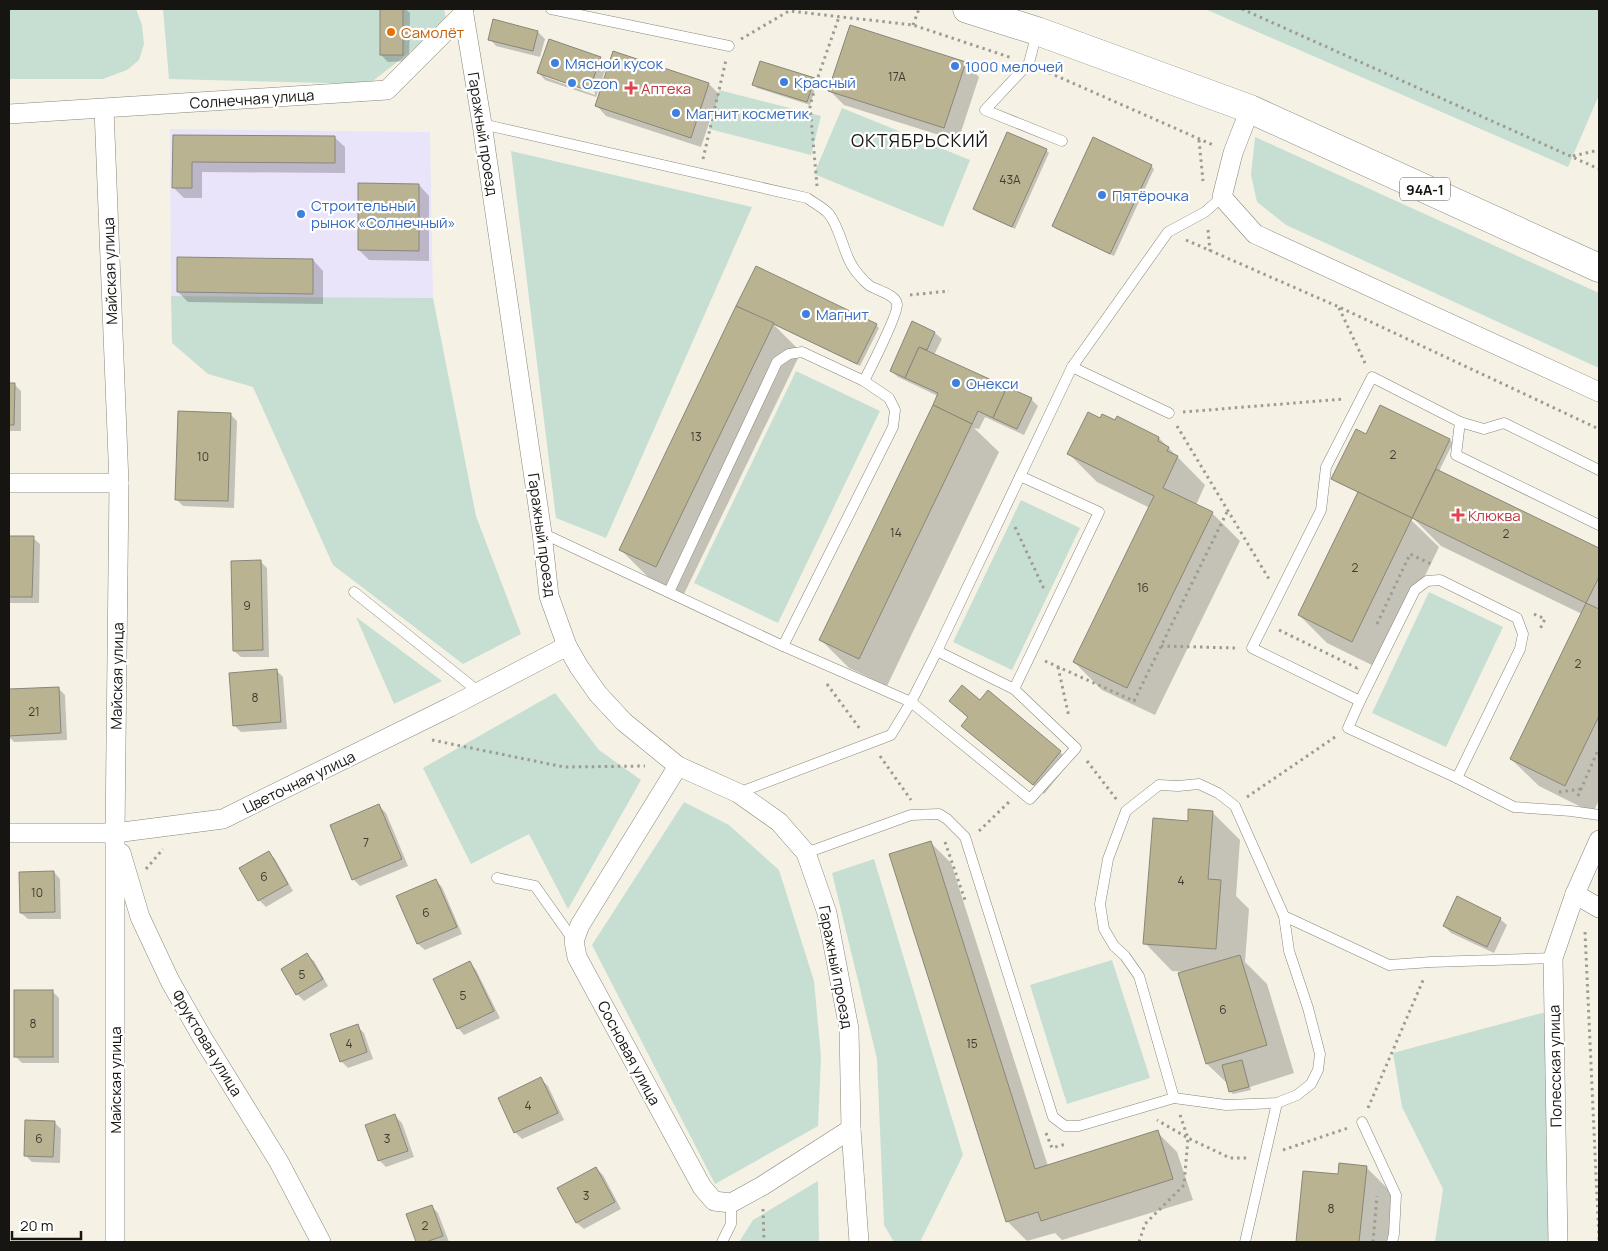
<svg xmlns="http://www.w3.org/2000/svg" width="1608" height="1251" font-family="Manrope,sans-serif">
  <rect width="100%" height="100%" fill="#f5f2e5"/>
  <path fill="#eae4fa" d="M 170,129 L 430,132 L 433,298 L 171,296 Z"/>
  <g fill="#c7ded2">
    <path d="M 9,9 L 136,9 L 142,25 L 144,44 L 139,60 L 127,70 L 103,79 L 9,79 Z"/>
    <path d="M 163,9 L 444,9 L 447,23 L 369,84 L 169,79 Z"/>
    <path d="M 1205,9 L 1599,9 L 1599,95 L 1568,167 Z"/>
    <path d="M 719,90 L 821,116 L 811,155 L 709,129 Z"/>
    <path d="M 842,108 L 970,160 L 943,227 L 814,174 Z"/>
    <path d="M 1255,137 L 1599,293 L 1599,368 L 1286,225 L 1257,202 L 1251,175 Z"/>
    <path d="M 511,151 L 752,207 L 606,538 L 556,518 Z"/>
    <path d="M 171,296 L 433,298 L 476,516 L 521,634 L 463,664 L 333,565 L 253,387 L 208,374 L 172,343 Z"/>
    <path d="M 796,371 L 880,411 L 778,623 L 694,583 Z"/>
    <path d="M 1021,500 L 1080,528 L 1012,670 L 953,642 Z"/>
    <path d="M 1429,592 L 1503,627 L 1446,747 L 1372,713 Z"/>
    <path d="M 356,617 L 442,681 L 394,704 Z"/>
    <path d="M 555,693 L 599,750 L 641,780 L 568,909 L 529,834 L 471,864 L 423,768 Z"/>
    <path d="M 684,802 L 729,825 L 779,870 L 814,981 L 821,1057 L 818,1126 L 715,1184 L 592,945 Z"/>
    <path d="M 874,859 L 963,1155 L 920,1242 L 894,1242 L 884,1225 L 877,1059 L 832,873 Z"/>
    <path d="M 1112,960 L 1150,1078 L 1067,1104 L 1030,985 Z"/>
    <path d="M 1553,1010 L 1553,1242 L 1435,1242 L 1443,1189 L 1402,1107 L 1393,1053 Z"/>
    <path d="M 818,1181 L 819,1242 L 739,1242 L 753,1220 Z"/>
  </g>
  <g fill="#0003" fill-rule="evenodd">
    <path d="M 381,9 L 405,9 L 410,13 L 409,61 L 388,62 L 381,55 Z"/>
    <path d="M 538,32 L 545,39 L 540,57 L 496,46 L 490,39 Z"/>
    <path d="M 600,58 L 607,65 L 596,97 L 545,80 L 539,73 ZM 545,75 L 595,92 L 595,95 L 545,77 Z"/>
    <path d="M 965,63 L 979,77 L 958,141 L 844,105 L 830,91 Z"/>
    <path d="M 814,79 L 817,82 L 810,105 L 757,88 L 754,85 Z"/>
    <path d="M 709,84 L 719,94 L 701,147 L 606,116 L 596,105 Z"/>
    <path d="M 174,136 L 334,137 L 345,147 L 345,173 L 202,172 L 202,198 L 184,198 L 174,188 Z"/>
    <path d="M 1046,150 L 1049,153 L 1015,229 L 977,212 L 974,209 Z"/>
    <path d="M 1151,166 L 1154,169 L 1114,256 L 1056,229 L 1053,226 Z"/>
    <path d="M 419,185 L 429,196 L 429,261 L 369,260 L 359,250 Z"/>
    <path d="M 313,260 L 323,271 L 323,304 L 188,302 L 178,292 Z"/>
    <path d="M 737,306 L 876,325 L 879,328 L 860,366 L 773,324 L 801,352 L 684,594 L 648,577 L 620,549 Z"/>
    <path d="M 913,323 L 935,333 L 942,339 L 934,355 L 1031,399 L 1038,406 L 1024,435 L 985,417 L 979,429 L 974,428 L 999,452 L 887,686 L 849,668 L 821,640 L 938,396 L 898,377 L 891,371 Z"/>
    <path d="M 9,385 L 15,385 L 21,391 L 21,431 L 9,431 Z"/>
    <path d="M 1381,407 L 1450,440 L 1453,443 L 1439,471 L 1599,549 L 1599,800 L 1593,813 L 1539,786 L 1511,759 L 1582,614 L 1441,546 L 1412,517 L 1410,519 L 1439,547 L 1380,669 L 1327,643 L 1299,615 L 1359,493 L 1336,482 L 1333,479 L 1367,436 Z"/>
    <path d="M 230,414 L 237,421 L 234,508 L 183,506 L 176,499 Z"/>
    <path d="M 1101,420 L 1159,438 L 1205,485 L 1196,505 L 1212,513 L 1240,541 L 1155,715 L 1102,690 L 1074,662 L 1150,508 L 1097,482 L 1069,454 Z"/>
    <path d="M 9,537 L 33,538 L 40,544 L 39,603 L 9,603 Z"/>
    <path d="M 260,561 L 267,568 L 269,657 L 241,657 L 234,651 Z"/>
    <path d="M 276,670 L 283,677 L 287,729 L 241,732 L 234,725 Z"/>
    <path d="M 58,688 L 65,695 L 67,740 L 14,742 L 9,737 L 9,690 Z"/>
    <path d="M 950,701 L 981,701 L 1060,752 L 1070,762 L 1044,794 L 973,736 L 962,726 L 968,718 Z"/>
    <path d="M 379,806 L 386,813 L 408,866 L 360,886 L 353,879 L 331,826 Z"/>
    <path d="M 1212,812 L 1240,840 L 1236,896 L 1249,909 L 1245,962 L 1267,984 L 1294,1073 L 1250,1087 L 1251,1090 L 1233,1094 L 1230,1091 L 1229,1085 L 1207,1064 L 1187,972 L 1172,971 L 1145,943 L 1189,822 Z"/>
    <path d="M 931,843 L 951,863 L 1048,1166 L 1157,1132 L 1177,1152 L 1193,1200 L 1062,1240 L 1055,1233 L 1027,1241 L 1007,1221 Z"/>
    <path d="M 269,853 L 275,859 L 293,891 L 266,907 L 259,900 Z"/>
    <path d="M 54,872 L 60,879 L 61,919 L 28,919 L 21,913 Z"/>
    <path d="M 435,880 L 442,887 L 462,934 L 425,950 L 418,944 Z"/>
    <path d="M 1500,919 L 1507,925 L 1494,953 L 1451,933 L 1444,926 Z"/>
    <path d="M 307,955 L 314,961 L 328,986 L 304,1001 L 297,994 Z"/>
    <path d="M 470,963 L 476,970 L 500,1018 L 464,1035 L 458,1028 Z"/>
    <path d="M 52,991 L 59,998 L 59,1063 L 22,1063 L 15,1056 Z"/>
    <path d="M 357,1026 L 364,1033 L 373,1059 L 348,1068 L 341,1061 Z"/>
    <path d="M 541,1079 L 548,1086 L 564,1120 L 522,1139 L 515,1132 Z"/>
    <path d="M 395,1116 L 402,1123 L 414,1157 L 386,1167 L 379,1160 Z"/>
    <path d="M 54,1122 L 61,1129 L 60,1163 L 32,1162 L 25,1155 Z"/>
    <path d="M 1366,1167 L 1394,1195 L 1389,1242 L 1298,1242 L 1305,1172 L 1339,1176 Z"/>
    <path d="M 596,1168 L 603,1175 L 621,1209 L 584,1229 L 577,1223 L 559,1189 Z"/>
    <path d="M 431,1206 L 438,1213 L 449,1242 L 418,1242 L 407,1215 Z"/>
  </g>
  <g fill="#bab392" stroke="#88867a">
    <rect x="380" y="9" width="23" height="46"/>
    <path d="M 493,19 L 538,31 L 533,51 L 488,40 Z"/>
    <path d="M 850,25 L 966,62 L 944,128 L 828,91 Z"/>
    <path d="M 549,39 L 601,57 L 589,91 L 537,73 Z"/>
    <path d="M 613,51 L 709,83 L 691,138 L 595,106 Z"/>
    <path d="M 760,61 L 815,78 L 807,102 L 752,85 Z"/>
    <path d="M 1007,132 L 1047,149 L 1012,227 L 973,209 Z"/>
    <path d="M 173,135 L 335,136 L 335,163 L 192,162 L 192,188 L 172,188 Z"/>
    <path d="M 1093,137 L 1152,165 L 1110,254 L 1052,226 Z"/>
    <path d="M 358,183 L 419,184 L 419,251 L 358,250 Z"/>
    <path d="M 177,257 L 313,259 L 313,294 L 177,292 Z"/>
    <path d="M 756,266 L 877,324 L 857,364 L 736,306 Z"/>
    <path d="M 736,306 L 774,323 L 656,567 L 619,550 Z"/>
    <path d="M 912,321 L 935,332 L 927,350 L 919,347 L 905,378 L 890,371 Z"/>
    <path d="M 919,347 L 1007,387 L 993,418 L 978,411 L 972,424 L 933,405 L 938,393 L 905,378 Z"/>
    <path d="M 9,383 L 15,383 L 14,425 L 9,425 Z"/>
    <path d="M 1007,387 L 1032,398 L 1017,429 L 993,418 Z"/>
    <path d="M 933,405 L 972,424 L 859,659 L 819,640 Z"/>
    <path d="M 1380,405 L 1450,439 L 1412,518 L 1331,479 L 1356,429 L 1366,434 Z"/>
    <path d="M 178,411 L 231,413 L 228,501 L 175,500 Z"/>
    <path d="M 1088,412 L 1100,418 L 1102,414 L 1115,420 L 1117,416 L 1159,437 L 1158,441 L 1169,447 L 1167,451 L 1178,456 L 1163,488 L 1213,512 L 1127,688 L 1073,662 L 1154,496 L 1067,454 Z"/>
    <path d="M 1436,469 L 1599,548 L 1599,577 L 1586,603 L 1412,518 Z"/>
    <path d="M 1358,492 L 1412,518 L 1352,642 L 1298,615 Z"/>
    <path d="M 9,536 L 34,536 L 32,597 L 9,597 Z"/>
    <path d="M 261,560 L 263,650 L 233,651 L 231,561 Z"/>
    <path d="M 1586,603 L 1599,609 L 1599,716 L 1565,786 L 1510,759 Z"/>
    <path d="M 277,669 L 281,722 L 233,726 L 229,673 Z"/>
    <path d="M 962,685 L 980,700 L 988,690 L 1061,751 L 1033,785 L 961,726 L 968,717 L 949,701 Z"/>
    <path d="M 59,687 L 61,733 L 9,736 L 9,689 Z"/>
    <path d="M 379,804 L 402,859 L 352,880 L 330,825 Z"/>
    <path d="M 1188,809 L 1213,811 L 1208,879 L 1221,880 L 1216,949 L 1143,944 L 1153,818 L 1188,821 Z"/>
    <path d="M 931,841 L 1035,1169 L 1158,1130 L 1173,1179 L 1041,1221 L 1038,1212 L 1006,1222 L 889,854 Z"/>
    <path d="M 269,851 L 288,884 L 258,901 L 239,868 Z"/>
    <path d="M 54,871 L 55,912 L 20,913 L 19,872 Z"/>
    <path d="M 436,879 L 457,927 L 417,944 L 396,896 Z"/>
    <path d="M 1457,896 L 1501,918 L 1487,947 L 1443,926 Z"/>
    <path d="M 307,953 L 323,979 L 296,995 L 281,969 Z"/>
    <path d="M 1240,955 L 1267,1045 L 1206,1064 L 1178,973 Z"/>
    <path d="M 470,961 L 494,1011 L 457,1029 L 433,979 Z"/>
    <rect x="14" y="990" width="39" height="67"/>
    <path d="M 358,1024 L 367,1052 L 340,1062 L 330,1034 Z"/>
    <path d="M 1242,1060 L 1249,1087 L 1229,1092 L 1222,1065 Z"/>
    <path d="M 541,1077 L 558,1113 L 514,1133 L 498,1098 Z"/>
    <path d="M 395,1114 L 408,1151 L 378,1161 L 365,1125 Z"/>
    <path d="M 25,1120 L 55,1121 L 53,1157 L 24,1156 Z"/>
    <path d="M 1339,1163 L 1367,1166 L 1359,1242 L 1296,1242 L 1303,1171 L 1338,1174 Z"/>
    <path d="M 596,1167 L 615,1202 L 576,1223 L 557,1188 Z"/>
    <path d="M 432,1205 L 443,1236 L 426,1242 L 416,1242 L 406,1214 Z"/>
  </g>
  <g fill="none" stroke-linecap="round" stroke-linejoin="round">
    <g stroke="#88867a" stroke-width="11">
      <g id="service">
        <path d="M 551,9 L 729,46"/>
        <path d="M 1037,32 L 1029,63 L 985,110 L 1062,141"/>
        <path d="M 482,124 L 807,198 C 814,203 824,208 829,214 C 843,233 843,258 859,275 C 862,279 866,283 870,286 C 877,290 896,295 897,304 C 899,313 870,369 864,381 L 889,398 L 895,410 L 893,427 L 783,646 L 911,702 L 1030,799 L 1076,748 L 1014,689 L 1099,512 L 1020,476"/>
        <path d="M 1072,367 L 1169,413"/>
        <path d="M 1460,422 L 1484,429 L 1504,423 L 1599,470"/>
        <path d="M 1599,525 L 1456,455 L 1460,422 L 1372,377 L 1326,467 L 1321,510 L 1252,648 L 1360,701 L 1348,728 L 1457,778 L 1514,807 L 1571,811 L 1599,815"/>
        <path d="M 542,533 L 783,646"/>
        <path d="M 354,592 L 479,692"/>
        <path d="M 669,592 L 777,362 L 789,354 L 802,352 L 864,381"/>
        <path d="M 937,651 L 1014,689"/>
        <path d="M 1360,701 L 1415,590 L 1427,581 L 1440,580 L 1517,618 L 1523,634 L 1520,649 L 1457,778"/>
        <path d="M 738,793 L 891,735 L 911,702 L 937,651 L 1072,367 L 1168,232 L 1205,212 L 1222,197"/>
        <path d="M 806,853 L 911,815 L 939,814 L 947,819 L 965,837 L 1053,1117 L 1065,1126 L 1079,1126 L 1174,1098 L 1226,1105 L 1277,1103 L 1297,1095 L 1311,1084 L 1318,1070 L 1320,1054 L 1308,1008 L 1289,951 L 1284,916 L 1389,965 L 1431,962 L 1553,958"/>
        <path d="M 497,878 L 535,886 L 574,941"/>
        <path d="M 1174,1098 L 1139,976 L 1125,956 L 1114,946 L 1104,929 L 1100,904 L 1108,859 L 1126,811 L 1159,785 L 1178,786 L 1199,784 L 1218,793 L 1235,806 L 1284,916"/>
        <path d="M 1362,1122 L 1396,1195 L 1394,1234 L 1392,1242"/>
        <path d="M 722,1242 L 731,1224 L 731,1203"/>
        <path d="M 1245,1242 L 1277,1103"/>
      </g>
    </g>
    <g stroke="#88867a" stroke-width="20">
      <g id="minor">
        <path d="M 463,9 L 482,124 L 542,533 L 549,596 L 567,646 L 579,667 L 598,694 L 624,722 L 678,766 L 738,793 L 779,822 L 806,853 L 827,913 L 849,1029 L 851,1129 L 859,1242"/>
        <path d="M 104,109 L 119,483 L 115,833 L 115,1242"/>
        <path d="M 1250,109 L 1233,153 L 1222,197 L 1255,234 L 1599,392"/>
        <path d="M 9,114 L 387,90 L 464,13"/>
        <path d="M 9,483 L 119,483"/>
        <path d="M 678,766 L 580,925 L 574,941 L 577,957 L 702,1187 L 714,1201 L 731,1203 L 762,1186 L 851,1129"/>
        <path d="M 9,833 L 115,833 L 223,819 L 450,707 L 567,646"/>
        <path d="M 121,853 L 140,917 L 170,981 L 202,1037 L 279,1162 L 321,1242"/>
        <path d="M 1575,894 L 1599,908"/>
        <path d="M 1558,1242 L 1553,958 L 1575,894 L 1599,840"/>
      </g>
    </g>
    <g stroke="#88867a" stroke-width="29">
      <path id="primary" d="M 967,9 L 1037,31 L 1250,109 L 1599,268"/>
    </g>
    <g stroke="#9e9c92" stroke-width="3" stroke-dasharray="2.5 4" stroke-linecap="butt">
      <path d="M 1242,9 L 1599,169"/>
      <path d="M 913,25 L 919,9"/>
      <path d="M 741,39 L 789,11 L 913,25 L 1012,58"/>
      <path d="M 1043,70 L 1213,145"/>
      <path d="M 1199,140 L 1203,181"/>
      <path d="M 1573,156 L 1599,150"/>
      <path d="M 703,159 L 726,60"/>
      <path d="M 817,186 L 810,106 L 818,77 L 839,17"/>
      <path d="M 1208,230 L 1210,251"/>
      <path d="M 1186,240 L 1339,307 L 1599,429"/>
      <path d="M 910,295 L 949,291"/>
      <path d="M 1339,308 L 1365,363"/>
      <path d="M 1183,412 L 1344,399"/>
      <path d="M 1177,426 L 1269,579"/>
      <path d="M 1015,527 L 1044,589"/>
      <path d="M 1534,614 L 1545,619 L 1540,629"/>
      <path d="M 1377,624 L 1410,554 L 1431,564"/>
      <path d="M 1279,630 L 1357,668 L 1358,666"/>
      <path d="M 1161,646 L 1236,648"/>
      <path d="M 1045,661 L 1134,701 L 1228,510"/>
      <path d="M 1058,667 L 1069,717"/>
      <path d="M 827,684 L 860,729"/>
      <path d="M 432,740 L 564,767 L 645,766"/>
      <path d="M 880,756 L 911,800"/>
      <path d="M 1087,761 L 1117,800"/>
      <path d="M 1559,792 L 1581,789"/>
      <path d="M 1578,796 L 1599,748"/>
      <path d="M 1247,797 L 1335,737"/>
      <path d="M 979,831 L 1009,802"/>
      <path d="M 945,842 L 966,903"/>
      <path d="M 146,869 L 163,849"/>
      <path d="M 1585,932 L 1599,1241"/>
      <path d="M 1368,1108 L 1424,978"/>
      <path d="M 1180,1115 L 1188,1138 L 1230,1158 L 1248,1158"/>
      <path d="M 1046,1133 L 1052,1148 L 1066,1144"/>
      <path d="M 1283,1150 L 1348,1128"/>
      <path d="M 763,1209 L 764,1242"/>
      <path d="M 1139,1242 L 1145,1224 L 1184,1185 L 1188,1138 L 1157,1120"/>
      <path d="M 1373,1242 L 1377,1196"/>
    </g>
    <use href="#service" stroke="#fff" stroke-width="10"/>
    <use href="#minor" stroke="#fff" stroke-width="19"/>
    <use href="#primary" stroke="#fff" stroke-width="28"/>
  </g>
  <circle fill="#e8710a" stroke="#fff" stroke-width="2" cx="391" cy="32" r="5"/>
  <g fill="#3f7fe0" stroke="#fff" stroke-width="2">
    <circle cx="555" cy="63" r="5"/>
    <circle cx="955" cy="66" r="5"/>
    <circle cx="784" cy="82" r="5"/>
    <circle cx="572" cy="83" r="5"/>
    <circle cx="676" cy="113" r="5"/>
    <circle cx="1102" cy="195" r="5"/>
    <circle cx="301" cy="214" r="5"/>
    <circle cx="806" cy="314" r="5"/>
    <circle cx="956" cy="383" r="5"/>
  </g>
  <g fill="#e0444e" stroke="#fff" stroke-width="2">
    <path d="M628.5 80.5h5v5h5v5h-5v5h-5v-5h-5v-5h5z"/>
    <path d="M1455.5 507.5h5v5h5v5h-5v5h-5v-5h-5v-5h5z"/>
  </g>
  <g text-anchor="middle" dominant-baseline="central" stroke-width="4.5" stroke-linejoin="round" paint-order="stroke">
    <g font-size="12" fill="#3f3c31">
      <text x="897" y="76">17А</text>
      <text x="1010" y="179">43А</text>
      <text x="696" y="436">13</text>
      <text x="1393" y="454">2</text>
      <text x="203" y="456">10</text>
      <text x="896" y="532">14</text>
      <text x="1506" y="533">2</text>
      <text x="1355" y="567">2</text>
      <text x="1143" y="587">16</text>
      <text x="247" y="605">9</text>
      <text x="1578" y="663">2</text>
      <text x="255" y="697">8</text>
      <text x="34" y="711">21</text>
      <text x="366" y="842">7</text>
      <text x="264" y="876">6</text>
      <text x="1181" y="880">4</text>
      <text x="37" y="892">10</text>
      <text x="426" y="912">6</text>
      <text x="302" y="974">5</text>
      <text x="463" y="995">5</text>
      <text x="1223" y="1009">6</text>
      <text x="33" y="1023">8</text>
      <text x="349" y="1043">4</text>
      <text x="972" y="1043">15</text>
      <text x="528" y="1105">4</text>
      <text x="39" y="1138">6</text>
      <text x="387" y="1138">3</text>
      <text x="586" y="1195">3</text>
      <text x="1331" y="1208">8</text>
      <text x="425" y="1225">2</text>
    </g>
    <rect fill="#fff" stroke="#5c5b58" stroke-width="1" x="1400" y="177.5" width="50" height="23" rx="4"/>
    <g font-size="14" font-weight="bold" fill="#161511">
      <text x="1425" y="189">94А-1</text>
    </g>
    <g font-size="15" fill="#c56008" stroke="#fff" text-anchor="start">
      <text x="401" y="32">Самолёт</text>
    </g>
    <g font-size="15" fill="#366cbe" stroke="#fff" text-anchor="start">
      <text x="565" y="63">Мясной кусок</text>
      <text x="965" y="66">1000 мелочей</text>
      <text x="794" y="82">Красный</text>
      <text x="582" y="83">Ozon</text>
      <text x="686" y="113">Магнит косметик</text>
      <text x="1112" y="195">Пятёрочка</text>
      <text x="311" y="205">Строительный<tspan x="311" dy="17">рынок «Солнечный»</tspan></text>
      <text x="816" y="314">Магнит</text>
      <text x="966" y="383">Онекси</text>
    </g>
    <g font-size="15" fill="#be3a42" stroke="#fff" text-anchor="start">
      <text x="641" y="88">Аптека</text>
      <text x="1468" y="515">Клюква</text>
    </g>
    <g font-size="15" fill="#161511" stroke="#fff">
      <text transform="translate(252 99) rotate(-4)">Солнечная улица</text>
      <text transform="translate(483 134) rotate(81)">Гаражный проезд</text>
      <text transform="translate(110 271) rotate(-92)">Майская улица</text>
      <text transform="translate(542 535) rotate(82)">Гаражный проезд</text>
      <text transform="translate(117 676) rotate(-89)">Майская улица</text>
      <text transform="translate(299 782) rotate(-26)">Цветочная улица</text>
      <text transform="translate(836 967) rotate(79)">Гаражный проезд</text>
      <text transform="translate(207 1043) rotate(59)">Фруктовая улица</text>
      <text transform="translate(629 1053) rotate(62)">Сосновая улица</text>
      <text transform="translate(1555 1066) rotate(-91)">Полесская улица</text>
      <text transform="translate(115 1080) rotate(-90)">Майская улица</text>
    </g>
    <g font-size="18" letter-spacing="1" fill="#161511" stroke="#fff">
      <text x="920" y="140">ОКТЯБРЬСКИЙ</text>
    </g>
  </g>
  <rect width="1608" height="1251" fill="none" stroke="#161511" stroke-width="20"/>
  <path d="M12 1231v8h69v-8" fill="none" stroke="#161511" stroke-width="2.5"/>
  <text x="20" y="1231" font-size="15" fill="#161511" stroke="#ffffff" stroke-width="4" paint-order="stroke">20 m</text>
</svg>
